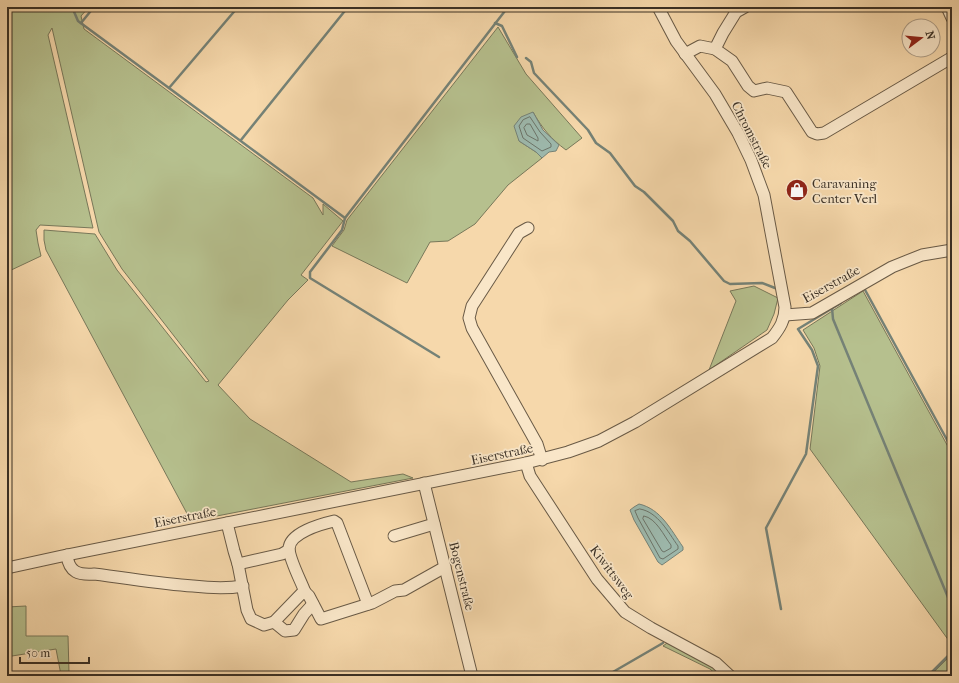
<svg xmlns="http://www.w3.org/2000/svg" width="959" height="683" font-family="'IM FELL French Canon',serif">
  <rect width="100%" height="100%" fill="#f6d8ab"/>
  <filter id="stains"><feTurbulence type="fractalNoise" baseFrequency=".005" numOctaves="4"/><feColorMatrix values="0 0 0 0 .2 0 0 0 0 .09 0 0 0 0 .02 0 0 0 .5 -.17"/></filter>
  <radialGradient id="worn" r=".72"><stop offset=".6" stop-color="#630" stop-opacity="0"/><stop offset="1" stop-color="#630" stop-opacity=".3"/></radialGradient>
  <g fill="#b6c08e" stroke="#78785a">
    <path d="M 7,7 L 89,7 L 81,16 L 84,29 L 313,198 L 323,215 L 323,204 L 343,221 L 301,275 L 308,280 L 288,300 L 218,385 L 250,419 L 351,482 L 403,474 L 413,478 L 191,521 L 46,250 L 44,240 L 44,230 L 95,234 L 117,270 L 206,382 L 209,381 L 122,269 L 99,232 L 52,28 L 48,35 L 93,228 L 40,225 L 36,230 L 38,243 L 41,256 L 7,272 Z"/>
    <path d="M 498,27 L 526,74 L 582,138 L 566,150 C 551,139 542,128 533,112 L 519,141 L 536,152 L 542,158 L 508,185 L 475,224 L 448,241 L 430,242 L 407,283 L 332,246 L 344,230 L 347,220 Z"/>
    <path d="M 754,286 L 778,298 L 774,314 L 767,330 L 709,370 L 736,301 L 730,291 Z"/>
    <path d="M 863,291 L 952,454 L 952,645 L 810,449 L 820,366 L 814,348 L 803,330 Z"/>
    <path d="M 26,606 L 26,636 L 68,636 L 69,673 L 61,675 L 56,649 L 12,656 L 7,655 L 7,607 Z"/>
    <path d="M 670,641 L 727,676 L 718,676 L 710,669 L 663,646 Z"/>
    <path d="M 952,653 L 952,676 L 930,676 L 952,654 Z"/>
  </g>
  <g fill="#9db9ad" stroke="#758277">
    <path d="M 533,112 L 543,130 L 559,145 L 556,151 L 549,152 L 542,158 L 536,152 L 519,141 L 514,126 L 521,117 Z"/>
    <path d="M 639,504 C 661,509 671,530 683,547 L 683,550 L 662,565 L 658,562 L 634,520 L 630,510 L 634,507 Z"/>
  </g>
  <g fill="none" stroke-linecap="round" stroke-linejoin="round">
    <g stroke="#6c7469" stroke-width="1">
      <path d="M 530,117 L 540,132 L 551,144 L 551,147 L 542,151 L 523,138 L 519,126 L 523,120 Z"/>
      <path d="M 527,124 L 530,124 L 538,138 L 538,141 L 527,135 L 524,128 Z"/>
      <path d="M 640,509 C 658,512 668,532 678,546 L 678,549 L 663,559 L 660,558 L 638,518 L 635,511 Z"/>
      <path d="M 644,516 C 656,518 664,536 671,545 L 671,548 L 664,552 L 662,551 L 643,519 Z"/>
    </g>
    <g stroke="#758277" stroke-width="2.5">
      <path d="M 72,7 L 78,21 L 169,88"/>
      <path d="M 238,7 L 169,88 L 345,218"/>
      <path d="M 81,23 L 94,7"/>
      <path d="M 495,23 L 502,26 L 517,57"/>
      <path d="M 526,58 L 531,62 L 534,73 L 588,130 L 596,143 L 610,153 L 635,186 L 644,192 L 673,221 L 678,231 L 690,241 L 724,281 L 730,284 L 762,283 L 775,288"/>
      <path d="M 241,140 L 348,7"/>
      <path d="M 864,288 L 952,449"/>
      <path d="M 832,308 L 833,319 L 952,607"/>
      <path d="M 439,357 L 310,278 L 310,272 L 342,230 L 345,218 L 508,7"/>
      <path d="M 781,609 L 766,528 L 806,454 L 818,366 L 812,350 L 798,329 L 841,303"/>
      <path d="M 83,675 L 84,676"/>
      <path d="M 64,676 L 69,675"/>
      <path d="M 606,676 L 663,643"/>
      <path d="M 928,676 L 952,652"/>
    </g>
    <g stroke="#695a46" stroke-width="13">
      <g id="minor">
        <path d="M 947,7 L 952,18"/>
        <path d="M 715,49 L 723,33 L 736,12 L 745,7"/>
        <path d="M 685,54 L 700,46 L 715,49 L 732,61 L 748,86 L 754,91 L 767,88 L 786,92 L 812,132 L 817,134 L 824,133 L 951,58 L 952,57"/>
        <path d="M 528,228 L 519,233 L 472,306 L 469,318 L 472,328 L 537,444 L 542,460"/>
        <path d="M 785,315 L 812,313 L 892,267 L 922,255 L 952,250"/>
        <path d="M 526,463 L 530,476 L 597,579 L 625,612 L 651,628 L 716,663 L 730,676"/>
        <path d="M 424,483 L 472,676"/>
        <path d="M 227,523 L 234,551 L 238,564 L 247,610 L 251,619 L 264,625 L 274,622 L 302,593 L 305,592 L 309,596 L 321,619 L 372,603 L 395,591 L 404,590 L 445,567"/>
        <path d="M 394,536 L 434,524"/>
        <path d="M 67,555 C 69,573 79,575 94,574 C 128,578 160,584 193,586 C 210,588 226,589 243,586"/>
        <path d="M 238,564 L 282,554 L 289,550"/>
        <path d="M 7,568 L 62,556 L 526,463 L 568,452 L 599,441 L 635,422 L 772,338 C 780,328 785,320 785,307 L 764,195 L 751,160 L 738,133 L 715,94 L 676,41 L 658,7"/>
        <path d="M 305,592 C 301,581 290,561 289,549 C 289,533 321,524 334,521 L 337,523 L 368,604"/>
        <path d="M 274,622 L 285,631 L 294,630 L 304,614 L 313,604"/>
      </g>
    </g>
    <use href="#minor" stroke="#f9e6c8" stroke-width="11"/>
  </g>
  <defs>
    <g id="shop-disc" transform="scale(1.15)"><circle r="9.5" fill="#8f2418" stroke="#f9e6c8"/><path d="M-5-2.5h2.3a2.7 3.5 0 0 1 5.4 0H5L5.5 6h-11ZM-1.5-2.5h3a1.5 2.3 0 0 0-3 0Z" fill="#fff"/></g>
  </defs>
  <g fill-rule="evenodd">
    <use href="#shop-disc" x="797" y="190"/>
  </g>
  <g text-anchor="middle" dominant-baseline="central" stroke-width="3.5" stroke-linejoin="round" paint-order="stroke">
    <g font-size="13" fill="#3a3025" stroke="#f9e6c8">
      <text transform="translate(752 135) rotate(63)">Chromstraße</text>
      <text transform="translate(831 284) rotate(-29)">Eiserstraße</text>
      <text transform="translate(502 454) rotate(-12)">Eiserstraße</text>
      <text transform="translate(185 517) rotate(-11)">Eiserstraße</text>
      <text transform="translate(612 572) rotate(53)">Kiwittsweg</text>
      <text transform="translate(462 576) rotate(76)">Bogenstraße</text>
    </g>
    <g font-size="13" fill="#3a3025" stroke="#f9e6c8" text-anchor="start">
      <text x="812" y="183">Caravaning<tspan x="812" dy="15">Center Verl</tspan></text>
    </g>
  </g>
  <rect width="959" height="683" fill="none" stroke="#f6d8ab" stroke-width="24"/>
  <rect x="8" y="8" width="943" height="667" fill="none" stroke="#3a3025" stroke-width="2"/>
  <rect x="12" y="12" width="935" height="659" fill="none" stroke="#3a3025"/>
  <g transform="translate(921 38) rotate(74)"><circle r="19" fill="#f9e6c8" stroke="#ad9d87"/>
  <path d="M0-3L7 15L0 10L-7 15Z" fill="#8f2418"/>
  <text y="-6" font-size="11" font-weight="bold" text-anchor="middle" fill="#3a3025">N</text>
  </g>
  <path d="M20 657v6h69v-6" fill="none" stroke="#3a3025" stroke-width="2"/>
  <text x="26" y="657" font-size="12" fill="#3a3025" stroke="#f9e6c8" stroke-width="3" paint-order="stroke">50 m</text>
  <rect width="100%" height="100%" filter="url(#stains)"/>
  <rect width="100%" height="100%" fill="url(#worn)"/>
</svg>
